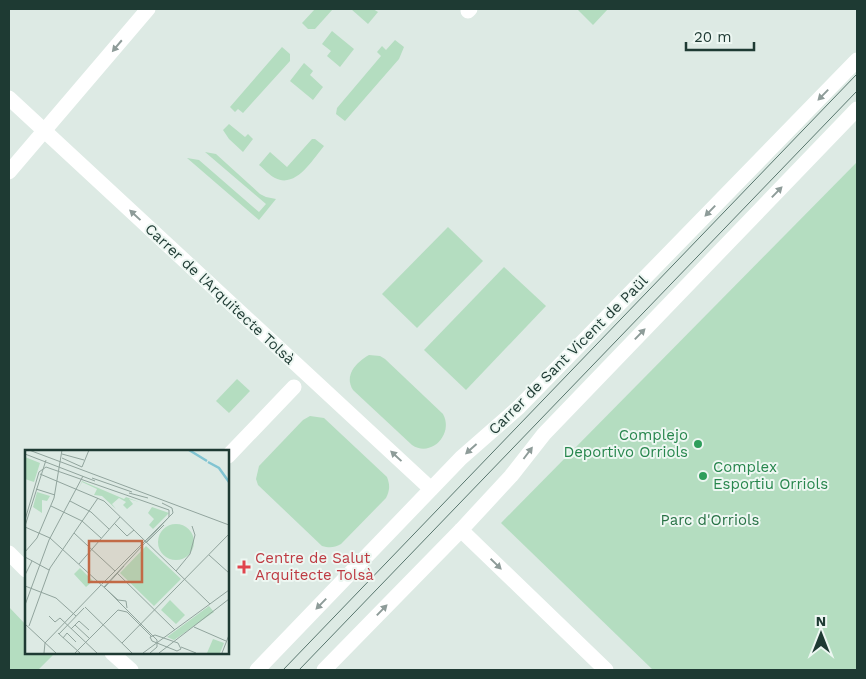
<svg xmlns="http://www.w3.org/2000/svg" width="866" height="679" font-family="'Work Sans',sans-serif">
  <rect width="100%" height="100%" fill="#ddeae4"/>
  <g fill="#b4ddc0">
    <path d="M 315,9 L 333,9 L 315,29 L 308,29 L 302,23 Z"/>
    <path d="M 351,9 L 373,9 L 378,12 L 368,24 Z"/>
    <path d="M 577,9 L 608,9 L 593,25 Z"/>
    <path d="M 332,31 L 354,49 L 340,67 L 327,56 L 331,51 L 322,44 Z"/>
    <path d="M 395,40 L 404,47 L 399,59 L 345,121 L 336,114 L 337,108 L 381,56 L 377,52 L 382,46 L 386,50 Z"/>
    <path d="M 282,47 L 290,54 L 290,61 L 243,113 L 238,109 L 235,112 L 230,107 Z"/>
    <path d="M 304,63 L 313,71 L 310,75 L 323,87 L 313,100 L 290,81 Z"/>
    <path d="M 229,124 L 245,137 L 248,134 L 253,139 L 243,152 L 229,139 L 223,130 Z"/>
    <path d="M 312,139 L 315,139 L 324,146 C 313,159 296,189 275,178 C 269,175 264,169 259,165 L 270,152 L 287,167 Z"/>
    <path d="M 205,152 L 216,154 L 260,194 L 266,197 L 276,199 L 259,220 L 187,158 L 199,160 L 259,212 L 266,204 Z"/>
    <path d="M 857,162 L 857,670 L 653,670 L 501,523 Z"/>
    <path d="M 448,227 L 483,261 L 417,328 L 382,294 Z"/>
    <path d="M 504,267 L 546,306 L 466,390 L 424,350 Z"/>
    <path d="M 369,355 L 380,356 L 385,359 L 443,414 C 454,434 431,458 412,445 L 353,390 C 344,376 355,363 369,355 Z"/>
    <path d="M 237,379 L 250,391 L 229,413 L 216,401 Z"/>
    <path d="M 310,416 L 324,418 L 387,477 C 390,485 390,490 386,498 L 341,544 C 334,548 329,548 322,546 L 258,485 L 256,479 L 259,466 L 303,420 Z"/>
    <path d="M 9,607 L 26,625 L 26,653 L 53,653 L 53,655 L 38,670 L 9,670 Z"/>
  </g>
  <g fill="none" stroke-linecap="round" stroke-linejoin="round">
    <g stroke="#fff" stroke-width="15">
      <path d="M 468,11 L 470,9"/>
      <path d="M 9,98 L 431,489"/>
      <path d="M 9,172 L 148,9"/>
      <path d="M 228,456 L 294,387"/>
      <path d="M 461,530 L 606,670"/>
      <path d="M 9,553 L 26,570"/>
      <path d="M 112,653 L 131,670"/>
      <path d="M 257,670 L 461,458 L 519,407 L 857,60"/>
      <path d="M 324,670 L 461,530 L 511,476 L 544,434 L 857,109"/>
    </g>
    <g stroke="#58766e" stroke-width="1">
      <path d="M 283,670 L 857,74"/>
      <path d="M 299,670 L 857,91"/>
    </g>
  </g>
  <defs><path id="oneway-solid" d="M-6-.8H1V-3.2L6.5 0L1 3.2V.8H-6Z" transform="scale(1.25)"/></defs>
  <g fill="#8e9c99">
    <use href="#oneway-solid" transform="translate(117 46) rotate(130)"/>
    <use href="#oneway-solid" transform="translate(823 95) rotate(134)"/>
    <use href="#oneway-solid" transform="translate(777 192) rotate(-46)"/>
    <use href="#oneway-solid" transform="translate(710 211) rotate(134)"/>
    <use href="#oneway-solid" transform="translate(135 215) rotate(-137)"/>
    <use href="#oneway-solid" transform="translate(640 334) rotate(-46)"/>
    <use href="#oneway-solid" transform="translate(471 449) rotate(138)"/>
    <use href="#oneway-solid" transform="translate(528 453) rotate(-53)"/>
    <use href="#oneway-solid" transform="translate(396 456) rotate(-137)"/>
    <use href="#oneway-solid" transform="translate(496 564) rotate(44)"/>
    <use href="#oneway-solid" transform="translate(321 604) rotate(134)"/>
    <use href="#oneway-solid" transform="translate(382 610) rotate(-46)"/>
  </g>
  <g fill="#2e9e5b" stroke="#edf7f2" stroke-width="2">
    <circle cx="698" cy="444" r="5"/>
    <circle cx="703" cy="476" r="5"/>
  </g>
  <path fill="#e0444e" stroke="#edf7f2" stroke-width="2" d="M241.5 559.5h5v5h5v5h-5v5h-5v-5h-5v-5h5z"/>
  <g text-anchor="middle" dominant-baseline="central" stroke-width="4" stroke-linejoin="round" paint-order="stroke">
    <g font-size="15" fill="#1e3a33" stroke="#edf7f2">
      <text transform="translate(220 294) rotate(43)">Carrer de l'Arquitecte Tolsà</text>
      <text transform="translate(568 355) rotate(-45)">Carrer de Sant Vicent de Paül</text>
    </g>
    <g font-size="15" fill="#27864d" stroke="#edf7f2" text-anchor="end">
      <text x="688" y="435">Complejo<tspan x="688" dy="17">Deportivo Orriols</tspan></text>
      <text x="713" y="467" text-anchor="start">Complex<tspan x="713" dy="17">Esportiu Orriols</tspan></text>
    </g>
    <g font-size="15" fill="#277245" stroke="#edf7f2">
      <text x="710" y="520">Parc d'Orriols</text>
    </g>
    <g font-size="15" fill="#be3a42" stroke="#edf7f2" text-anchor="start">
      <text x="255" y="558">Centre de Salut<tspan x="255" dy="17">Arquitecte Tolsà</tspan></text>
    </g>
  </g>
  <g transform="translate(25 450)">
    <rect width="204" height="204" fill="#ddeae4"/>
    <path d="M 0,7 L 15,13 L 9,32 L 0,29 ZM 57,31 L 99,49 L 101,47 L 114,52 L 104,49 L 108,54 L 102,59 L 98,55 L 101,52 L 94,48 L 87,54 L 91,59 L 77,46 L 69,45 L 72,39 L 57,32 L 54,38 L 56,40 L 54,38 ZM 12,42 L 25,46 L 22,51 L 17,50 L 17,63 L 8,57 ZM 127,57 L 144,63 L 128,79 L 124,75 L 129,69 L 123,63 ZM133 92a18 18 0 1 1 36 0a18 18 0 1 1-36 0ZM 121,96 L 156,129 L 129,156 L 95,123 ZM 55,118 L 68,131 L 61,137 L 49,124 ZM 145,150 L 160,165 L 151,174 L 136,160 ZM 184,156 L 189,162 L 149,190 L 142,187 ZM 188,189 L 199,193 L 195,203 L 182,203 Z" fill="#b4ddc0"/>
    <path fill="none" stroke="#81c4d2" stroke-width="2.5" d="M 164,0 L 182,11M 183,12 L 194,18 L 204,32"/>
    <path fill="none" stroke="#91a49d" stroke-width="1" d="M 4,0 L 204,75M 0,4 L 70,31M 37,4 L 59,10M 37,8 L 57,17 L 64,0M 15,24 L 79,51 L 185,154M 67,28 L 107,42M 11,39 L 30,45M 104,43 L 123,48M 45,51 L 66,62 L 84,79M 26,56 L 57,71 L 76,88M 0,70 L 14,22 L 21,17 L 144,60 L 144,67 L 79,137 L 132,190 L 132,197 L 125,203M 89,73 L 102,86 L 109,80M 0,76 L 21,10M 0,77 L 25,88 L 93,150 L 101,151 L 102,158M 49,83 L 90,121M 121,93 L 139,75M 0,102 L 12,88 L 29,48 L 37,0M 184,105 L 204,123M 0,107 L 24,120M 54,114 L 95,67M 151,121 L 165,104 L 170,85 L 167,76M 92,123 L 150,180M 0,125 L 7,111M 77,134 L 148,63 L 147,58 L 137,53M 0,136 L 31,148 L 51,166M 80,137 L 99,116M 0,155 L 24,90 L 58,26M 60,157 L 107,203M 93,160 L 102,162 L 126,186M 24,166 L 30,172 L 35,168 L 72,203M 0,174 L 31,203M 50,175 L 64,188M 4,176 L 25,118 L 73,48M 169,177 L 201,191M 46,179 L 54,171 L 64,180M 33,183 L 55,203M 34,184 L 59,158M 130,185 L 153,193 L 156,199 L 152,201 L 127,191 L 125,187 ZM 38,188 L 42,183 L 51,192M 97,193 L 204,84M 156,197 L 171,203M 19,203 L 20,193 L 76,135M 50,203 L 93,160M 118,203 L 204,140M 134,203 L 204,149M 197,203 L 204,185"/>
    <path fill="#c26a46" fill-opacity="0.15" stroke="#c26a46" stroke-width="2.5" d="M 64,91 L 117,91 L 117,132 L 64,132 Z"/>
    <rect width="204" height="204" fill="none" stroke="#1e3a33" stroke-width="2.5"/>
  </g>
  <rect width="866" height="679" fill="none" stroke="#1e3a33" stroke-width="20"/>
  <g transform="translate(821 634)" stroke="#edf7f2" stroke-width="4" paint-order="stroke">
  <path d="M0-4L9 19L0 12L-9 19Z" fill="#1e3a33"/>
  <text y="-8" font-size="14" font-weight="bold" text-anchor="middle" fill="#1e3a33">N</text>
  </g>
  <path d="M686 42v8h68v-8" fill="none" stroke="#1e3a33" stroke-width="2.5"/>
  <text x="694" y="42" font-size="15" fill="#1e3a33" stroke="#edf7f2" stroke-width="4" paint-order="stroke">20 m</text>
</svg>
